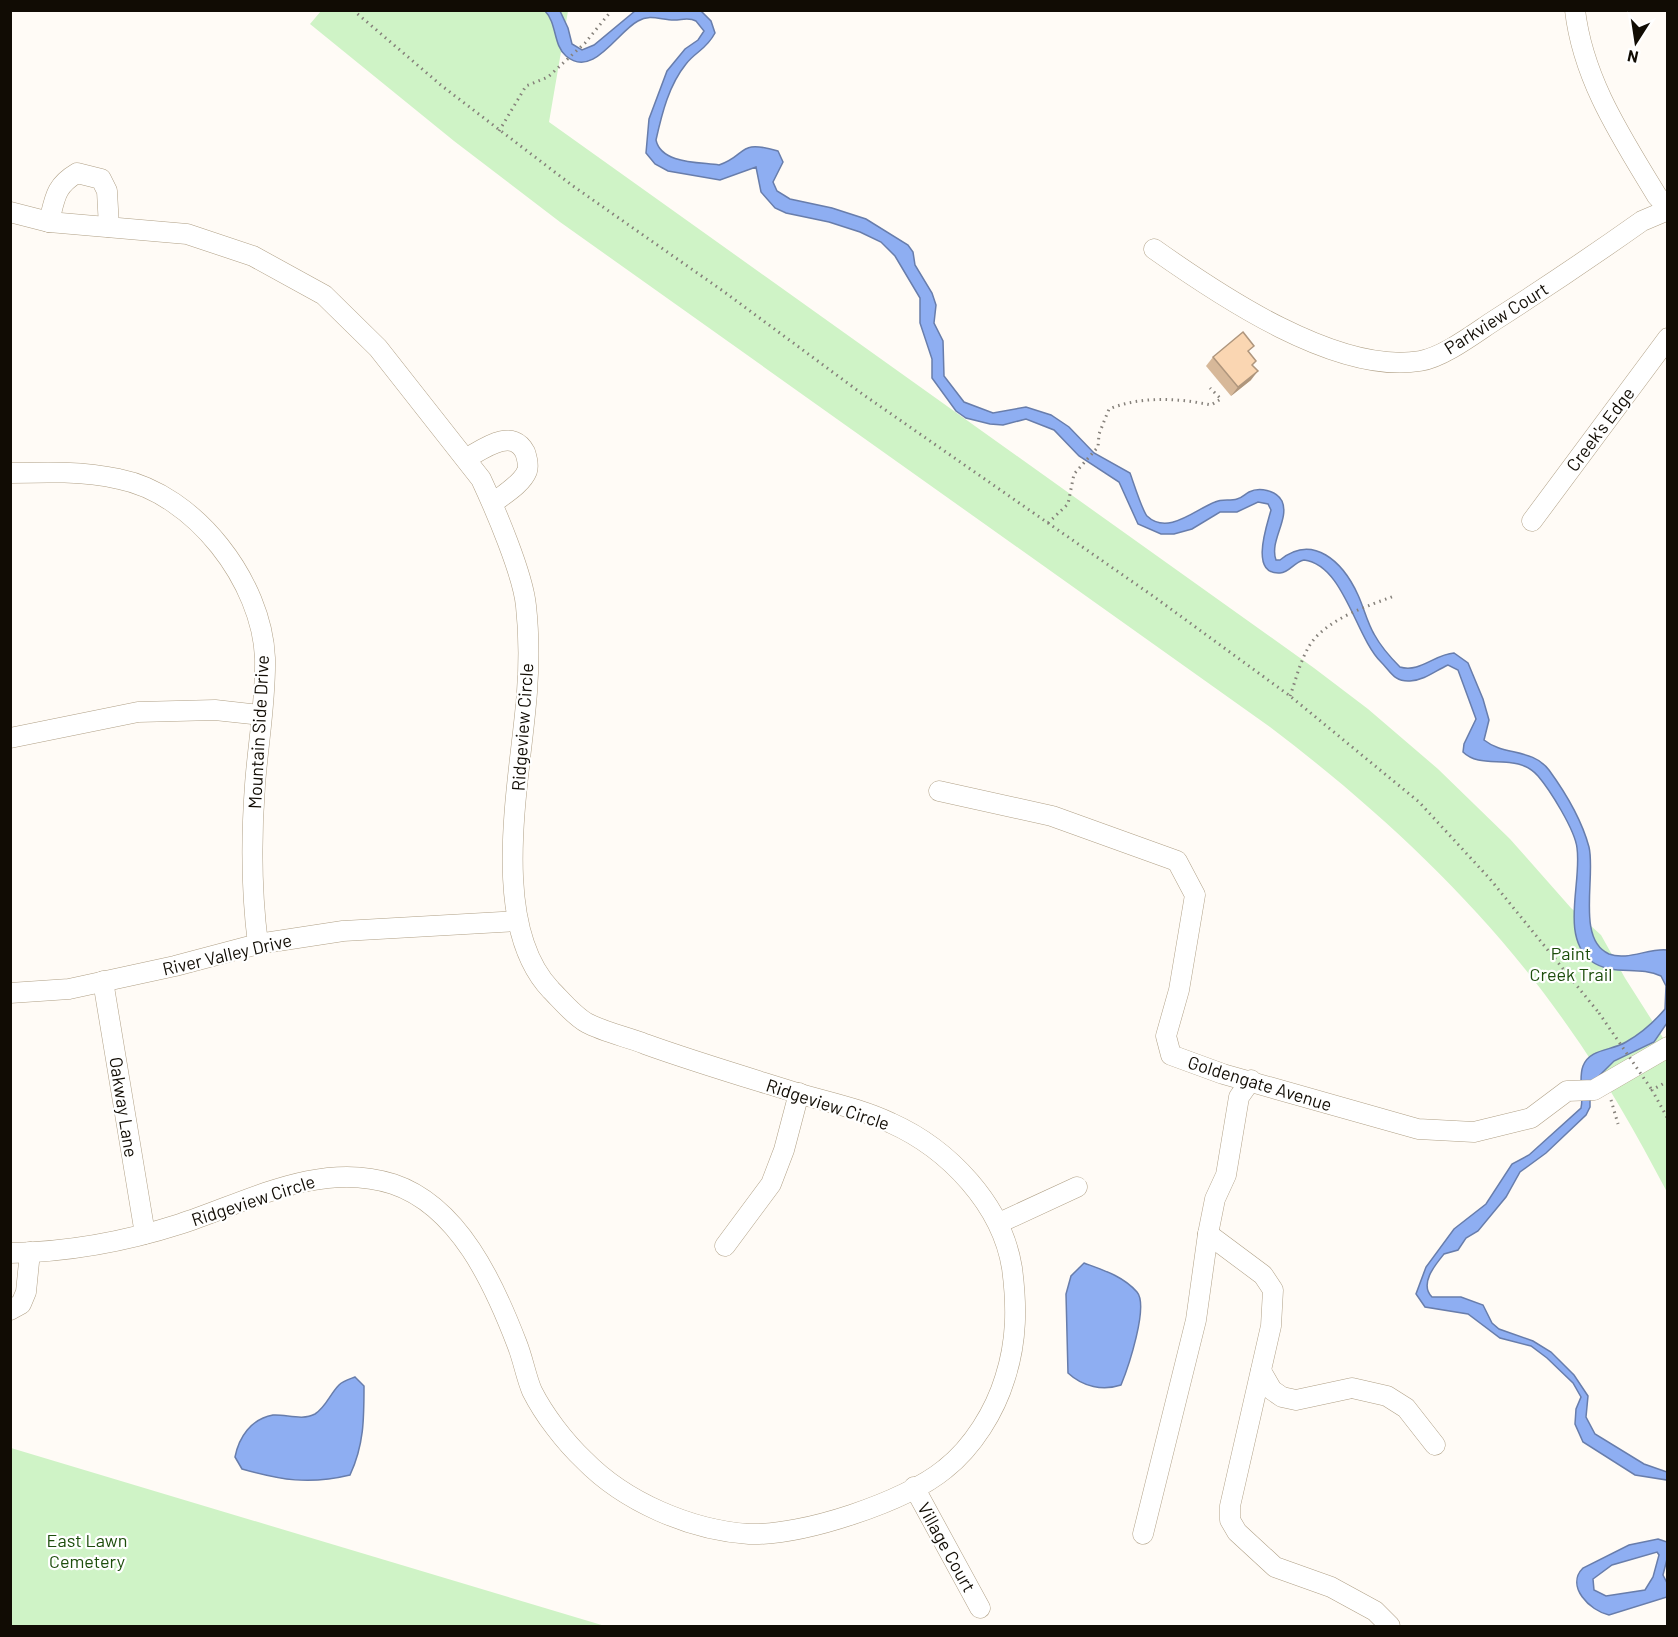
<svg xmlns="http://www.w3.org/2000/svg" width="1678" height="1637" font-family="Barlow,sans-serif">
  <rect width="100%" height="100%" fill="#fffbf6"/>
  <g fill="#cff3c6">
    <path d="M 321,11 L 568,11 L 549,122 L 1314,668 L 1368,709 L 1438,769 L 1510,839 L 1571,908 L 1601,935 L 1625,978 L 1667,1044 L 1667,1192 C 1637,1135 1605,1078 1567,1025 C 1486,909 1382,812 1270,727 L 560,222 L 454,141 L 310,24 Z"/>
    <path d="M 10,1448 L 11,1448 L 605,1626 L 11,1626 Z"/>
  </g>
  <g fill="#8eaef2" stroke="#687dab" stroke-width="1.5" fill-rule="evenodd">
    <path d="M 545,11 L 560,11 L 568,28 L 572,44 L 582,50 L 594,45 L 635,11 L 701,11 L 711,21 L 715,33 C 706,50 696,51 686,64 C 669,85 662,113 656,140 C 661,164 700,162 719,165 C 748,155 737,139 778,151 L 783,162 L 773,182 L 777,191 L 790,199 L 832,208 L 866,219 L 908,245 L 913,252 L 915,265 L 932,293 L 936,305 L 934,323 L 943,341 L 944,376 L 964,402 L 993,413 L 1026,407 L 1051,415 L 1069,427 L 1094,453 L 1130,473 C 1133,481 1142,510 1147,516 C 1168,536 1196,509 1215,502 C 1222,499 1230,501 1237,499 C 1242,498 1245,494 1249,492 C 1259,487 1276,490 1282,501 C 1290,519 1269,541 1276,560 L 1280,560 C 1313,533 1343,562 1358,595 C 1364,608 1367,622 1374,634 C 1380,645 1392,659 1400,667 C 1420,673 1435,654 1454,653 L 1468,663 L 1483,699 L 1489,720 L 1484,740 C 1504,756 1532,748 1549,770 C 1565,792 1582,821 1589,847 C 1596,876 1576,940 1609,954 C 1627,961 1649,948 1667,950 L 1667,1023 L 1654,1042 L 1614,1061 L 1600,1075 L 1590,1093 L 1590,1107 L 1586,1115 L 1546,1153 L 1520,1172 L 1506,1197 L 1478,1231 L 1466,1238 L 1458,1250 L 1444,1254 C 1435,1265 1419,1284 1432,1297 L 1461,1297 L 1483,1305 L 1492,1323 L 1499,1329 L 1533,1341 L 1551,1352 L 1574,1375 L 1588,1396 L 1586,1417 L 1595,1434 L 1644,1464 L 1667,1472 L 1667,1480 L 1635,1475 L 1583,1442 L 1575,1424 L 1576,1409 L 1581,1397 L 1573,1383 L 1547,1358 L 1531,1346 L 1500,1338 L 1468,1314 L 1425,1307 L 1416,1294 L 1426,1267 L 1454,1229 L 1486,1204 L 1512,1164 L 1529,1155 L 1581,1108 C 1584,1094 1578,1079 1583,1066 C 1590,1048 1612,1051 1626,1042 C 1642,1033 1654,1022 1665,1009 L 1666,986 L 1661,976 C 1638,965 1613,977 1591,961 C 1560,936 1582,883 1577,848 C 1575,830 1550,790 1538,776 C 1516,751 1482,771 1463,752 L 1464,744 L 1476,719 L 1458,670 L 1448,665 C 1435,671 1425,680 1410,681 C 1394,682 1391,672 1381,662 C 1355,636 1344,565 1304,560 C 1294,562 1290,572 1280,573 C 1249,575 1267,525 1271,510 L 1268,504 L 1258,502 L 1237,512 L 1220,512 L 1192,529 L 1174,534 L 1161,534 L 1138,524 L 1119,482 L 1079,456 L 1054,430 L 1026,419 L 1003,425 L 990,424 L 966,418 L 956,411 L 932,378 L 932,359 L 920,323 L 920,298 L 895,256 L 881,242 L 860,232 L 829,222 L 786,213 L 775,208 L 761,192 L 756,167 L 720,180 L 668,171 L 655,164 L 646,153 L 649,119 L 667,71 L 685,49 L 698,40 L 704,31 L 696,21 C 689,17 682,20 674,20 C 661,20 650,14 638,21 C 617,32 593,79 566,56 C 553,45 557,23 545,11 Z"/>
    <path d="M 1084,1263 C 1103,1270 1123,1276 1137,1292 C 1149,1306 1128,1368 1121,1385 C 1103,1391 1083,1387 1068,1373 L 1066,1294 L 1071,1276 Z"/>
    <path d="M 355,1377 L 364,1386 C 364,1419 364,1445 350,1475 C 309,1485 281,1480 242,1469 L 235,1457 C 239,1437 251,1419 273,1415 C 286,1414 302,1421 315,1414 C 326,1407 330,1394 339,1385 C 343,1381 350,1379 355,1377 Z"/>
    <path d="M 1658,1539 L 1667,1542 L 1667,1559 L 1663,1575 L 1667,1583 L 1667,1597 L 1609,1615 C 1590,1611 1565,1586 1583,1568 L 1629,1545 ZM 1657,1552 L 1659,1555 L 1653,1577 L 1645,1590 L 1606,1596 L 1594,1590 L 1593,1579 L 1612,1565 Z"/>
  </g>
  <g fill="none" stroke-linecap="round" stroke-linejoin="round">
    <g stroke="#b0a086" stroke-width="21">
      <g id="minor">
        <path d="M 1575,10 C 1583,80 1622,138 1657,196 L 1668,208"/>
        <path d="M 10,212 L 49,222 L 187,234 L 253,256 L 324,295 L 378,348 L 481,479 C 495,509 523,574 526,606 C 529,633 529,664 527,692 C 521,777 487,923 551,990 C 561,1000 574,1016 587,1023 C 604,1032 627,1037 645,1044 C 695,1062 746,1077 797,1093 C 828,1102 862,1109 891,1123 C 949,1149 1002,1205 1012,1268 C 1017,1306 1017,1341 1005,1378 C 995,1411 973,1447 945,1469 C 905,1502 802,1536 749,1534 C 690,1530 625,1502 584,1460 C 565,1442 544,1415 532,1391 C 526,1377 523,1359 517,1344 C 494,1284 459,1206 393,1184 C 320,1160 248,1202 180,1224 C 127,1241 67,1252 10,1253"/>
        <path d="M 49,222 C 55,198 55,186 77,173 L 101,179 L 107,191 L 109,227"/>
        <path d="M 1154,249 C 1219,295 1337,375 1420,361 C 1444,357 1475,333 1495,320 C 1545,288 1594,255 1642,221 L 1668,210"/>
        <path d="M 467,458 C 483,449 512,427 525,452 C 527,458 529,465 527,471 C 522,484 503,495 493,503"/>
        <path d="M 10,473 C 46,472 84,471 119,479 C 195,494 262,582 265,658 C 266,700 258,743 255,785 C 251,839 251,890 258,944"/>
        <path d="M 1532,521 L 1668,338"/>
        <path d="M 10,738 L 138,712 L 215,710 L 261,715"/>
        <path d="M 939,791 L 1052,816 L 1177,861 L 1195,895 L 1179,990 L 1166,1036 L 1171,1055 L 1223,1074 L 1418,1129 L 1474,1132 L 1531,1118 L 1567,1091 L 1594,1090 L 1668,1047"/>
        <path d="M 103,981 L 145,1234"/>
        <path d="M 10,993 L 69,989 L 175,966 L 258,944 L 343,931 L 517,921"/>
        <path d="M 999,1223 L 1077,1187"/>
        <path d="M 1208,1234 L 1263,1275 L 1273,1290 L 1271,1326 L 1230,1506 L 1230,1520 L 1237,1532 L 1275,1567 L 1331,1587 L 1375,1611 L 1390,1626"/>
        <path d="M 725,1246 L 771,1184 L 784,1150 L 799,1093"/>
        <path d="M 10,1310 L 21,1304 L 26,1292 L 30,1252"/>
        <path d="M 1261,1371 L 1272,1390 L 1282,1397 L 1296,1400 L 1352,1388 L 1387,1396 L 1406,1408 L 1435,1445"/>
        <path d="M 914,1487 L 980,1608"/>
        <path d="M 1143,1534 L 1196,1320 L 1208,1234 L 1215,1199 L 1226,1175 L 1239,1097 L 1251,1080"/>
      </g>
    </g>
    <g stroke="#85807a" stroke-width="3" stroke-dasharray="1.5 4.5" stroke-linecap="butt">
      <path d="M 353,10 L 442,86 L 573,186 L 723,291 L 861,393 L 1153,596 L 1290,696 L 1419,802 L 1490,879 L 1599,1013"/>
      <path d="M 499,131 L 526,86 L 548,77 L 585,43 L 612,10"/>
      <path d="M 1048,523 L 1068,504 L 1074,474 L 1098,447 L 1099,434 L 1109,409 C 1141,396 1178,398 1211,405 L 1221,399 L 1210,388"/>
      <path d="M 1290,696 C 1297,677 1302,652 1316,637 C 1336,616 1368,606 1394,596"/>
      <path d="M 1668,1081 L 1652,1090 L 1668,1119"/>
      <path d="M 1611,1100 L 1618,1124"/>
    </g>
    <use href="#minor" stroke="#fff" stroke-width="20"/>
    <path stroke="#85807a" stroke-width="3" stroke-dasharray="1.5 4.5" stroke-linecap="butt" d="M 1599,1013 L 1652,1090"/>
  </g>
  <path fill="#d7b899" d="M 1249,353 L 1253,366 L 1251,380 L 1231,396 L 1206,366 L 1213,357 Z"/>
  <path fill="#af967d" d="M 1258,371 L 1251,380 L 1231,396 L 1238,387 Z"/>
  <path fill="#fad6b2" stroke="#af967d" stroke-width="1.5" d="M 1243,332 L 1254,346 L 1248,351 L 1256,361 L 1252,365 L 1258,371 L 1238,387 L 1213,357 Z"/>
  <g text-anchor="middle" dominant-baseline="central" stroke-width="4.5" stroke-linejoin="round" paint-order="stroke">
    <g font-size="18" fill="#110c04" stroke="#fff">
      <text transform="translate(1496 318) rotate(-32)">Parkview Court</text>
      <text transform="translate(1600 429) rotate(-53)">Creek's Edge</text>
      <text transform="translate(522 727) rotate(-86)">Ridgeview Circle</text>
      <text transform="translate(258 732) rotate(-87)">Mountain Side Drive</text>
      <text transform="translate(227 954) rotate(-13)">River Valley Drive</text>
      <text transform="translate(1260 1083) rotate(17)">Goldengate Avenue</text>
      <text transform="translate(828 1104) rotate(18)">Ridgeview Circle</text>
      <text transform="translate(124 1107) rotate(81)">Oakway Lane</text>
      <text transform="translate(253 1200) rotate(-18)">Ridgeview Circle</text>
      <text transform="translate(947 1547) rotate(61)">Village Court</text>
    </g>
    <g font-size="18" fill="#1c4d0b" stroke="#fff">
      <text x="1571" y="953">Paint<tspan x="1571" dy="21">Creek Trail</tspan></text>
      <text x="87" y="1540">East Lawn<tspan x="87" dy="21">Cemetery</tspan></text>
    </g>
  </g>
  <rect width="1678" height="1637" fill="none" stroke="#110c04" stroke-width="24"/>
  <g transform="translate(1636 42) rotate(192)" stroke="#ffffff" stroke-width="4.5" paint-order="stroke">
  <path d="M0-4.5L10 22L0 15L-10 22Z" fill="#110c04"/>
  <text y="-9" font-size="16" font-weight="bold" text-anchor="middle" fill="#110c04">N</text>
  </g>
</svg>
